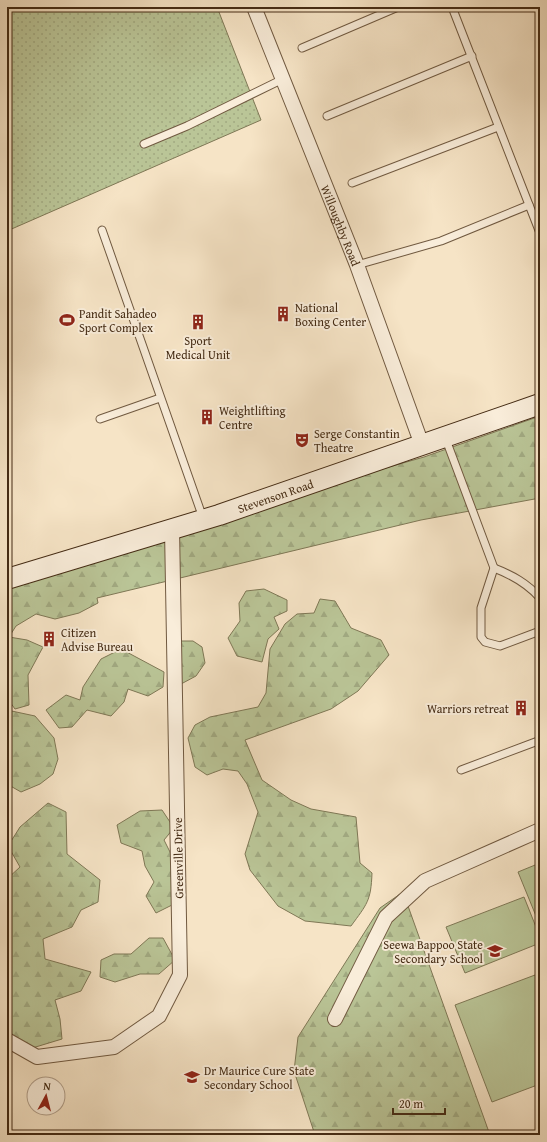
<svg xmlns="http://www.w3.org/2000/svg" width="547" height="1142" font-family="'Gentium Book Plus',serif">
  <defs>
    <pattern id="grass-dots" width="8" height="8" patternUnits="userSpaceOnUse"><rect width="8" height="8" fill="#bac597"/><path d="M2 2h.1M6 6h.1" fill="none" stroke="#a1a981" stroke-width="1.8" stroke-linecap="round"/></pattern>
    <pattern id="forest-firs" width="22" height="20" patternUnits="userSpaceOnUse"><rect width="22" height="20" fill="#bac597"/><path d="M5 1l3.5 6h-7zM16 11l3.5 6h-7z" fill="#a1a981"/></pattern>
  </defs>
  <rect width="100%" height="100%" fill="#f6e4c6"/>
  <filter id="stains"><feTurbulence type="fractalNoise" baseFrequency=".005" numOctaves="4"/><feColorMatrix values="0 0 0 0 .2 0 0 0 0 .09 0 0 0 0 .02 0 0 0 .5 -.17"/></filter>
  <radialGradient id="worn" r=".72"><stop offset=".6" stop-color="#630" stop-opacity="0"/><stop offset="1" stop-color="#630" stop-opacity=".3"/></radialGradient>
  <path fill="url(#grass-dots)" stroke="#7f7856" d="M 7,7 L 217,7 L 261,120 L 7,231 Z"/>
  <g fill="url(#forest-firs)" stroke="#7f7856">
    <path d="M 540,416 L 540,498 L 421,520 L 97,598 L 98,603 L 79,613 L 55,619 L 36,614 L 16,626 L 9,637 L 27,640 L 43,647 L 28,675 L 29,705 L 15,709 L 7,698 L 7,587 L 172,529 L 424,457 Z"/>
    <path d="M 264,589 L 287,600 L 287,611 L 274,617 L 279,629 L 268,639 L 262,662 L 237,656 L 228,638 L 240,621 L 239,603 L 246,591 Z"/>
    <path d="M 320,599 L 335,601 L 351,628 L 381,640 L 389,655 L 358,691 L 331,709 L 245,740 L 262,780 L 291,800 L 311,809 L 356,817 L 360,863 L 372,873 C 371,901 367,904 351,926 L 305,921 L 278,906 L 250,870 L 245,854 L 258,812 L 247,784 L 238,771 L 223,769 L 207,775 L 195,767 L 188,738 L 195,725 L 210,717 L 258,707 L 266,693 L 270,649 L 285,624 L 297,614 L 314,613 Z"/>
    <path d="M 180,641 L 193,641 L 202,647 L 205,663 L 196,676 L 181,684 Z"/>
    <path d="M 121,649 L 164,672 L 163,687 L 148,696 L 128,689 L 124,702 L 111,716 L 87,710 L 72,727 L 59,728 L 46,710 L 66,695 L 80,700 L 83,687 L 101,659 Z"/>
    <path d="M 7,710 L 35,716 L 54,738 L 58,759 L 53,774 L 40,784 L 21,792 L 7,784 Z"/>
    <path d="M 48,803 L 66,812 L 67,854 L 100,880 L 98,902 L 81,910 L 72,927 L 43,939 L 45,959 L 91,972 L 81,991 L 55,1000 L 60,1019 L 62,1039 L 29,1049 L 7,1036 L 7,879 L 20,867 L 8,846 L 20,827 Z"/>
    <path d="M 162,810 L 174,828 L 164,840 L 173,858 L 176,903 L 156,913 L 146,896 L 154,882 L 145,866 L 142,851 L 121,843 L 117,825 L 140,811 Z"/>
    <path d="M 403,892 L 490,1135 L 315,1135 L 294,1071 L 298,1037 L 380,908 Z"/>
    <path d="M 149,938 L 163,938 L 175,960 L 159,974 L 140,974 L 115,982 L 100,977 L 101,960 L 114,954 L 131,954 Z"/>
  </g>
  <g fill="#bac597" stroke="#7f7856">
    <path d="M 540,863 L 540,914 L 536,916 L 518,872 Z"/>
    <path d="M 524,897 L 540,937 L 540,943 L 465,973 L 446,927 Z"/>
    <path d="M 535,975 L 540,987 L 540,1084 L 492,1102 L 455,1005 Z"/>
  </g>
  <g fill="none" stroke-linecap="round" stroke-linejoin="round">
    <g stroke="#705940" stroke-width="9">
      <g id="lane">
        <path d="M 452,7 L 540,233"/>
        <path d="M 302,48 L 398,7"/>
        <path d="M 327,116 L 472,56"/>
        <path d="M 144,144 L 187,126 L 283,79"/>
        <path d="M 352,183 L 498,127"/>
        <path d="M 102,230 L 203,518"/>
        <path d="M 357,265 L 441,241 L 529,205"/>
        <path d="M 100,419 L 160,398"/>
        <path d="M 445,437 L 494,568 L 481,608 L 481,637 L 485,642 L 500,646 L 540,631"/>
        <path d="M 494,568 C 512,575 527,583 540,598"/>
        <path d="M 461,770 L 538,741 L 540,737"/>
      </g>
    </g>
    <g stroke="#705940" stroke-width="16">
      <g id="street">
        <path id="s1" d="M 254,7 L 357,265 L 422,445"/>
        <path d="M 335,1019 L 386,917 L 425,881 L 540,830"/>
        <path d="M 7,1040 L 37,1057 L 114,1047 L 159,1016 L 180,975 L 172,529"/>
      </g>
    </g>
    <g stroke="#442b14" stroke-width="22">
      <g id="secondary">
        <path id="s2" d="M 7,579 L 219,515 L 540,404"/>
      </g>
    </g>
    <use href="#lane" stroke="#f9edda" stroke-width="7"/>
    <use href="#street" stroke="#f9edda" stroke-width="14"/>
    <use href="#secondary" stroke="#f9edda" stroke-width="20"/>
  </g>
  <defs>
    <g id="building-bare" transform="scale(1.2)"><path d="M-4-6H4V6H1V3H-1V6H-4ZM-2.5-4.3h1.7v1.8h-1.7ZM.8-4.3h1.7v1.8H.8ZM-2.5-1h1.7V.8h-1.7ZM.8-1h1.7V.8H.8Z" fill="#8f2418" stroke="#f9edda" stroke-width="2.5" paint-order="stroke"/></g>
    <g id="stadium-bare" transform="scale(1.2)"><path d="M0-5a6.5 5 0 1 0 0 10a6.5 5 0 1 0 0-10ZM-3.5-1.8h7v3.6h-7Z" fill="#8f2418" stroke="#f9edda" stroke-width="2.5" paint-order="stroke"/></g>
    <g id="theatre-bare" transform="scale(1.2)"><path d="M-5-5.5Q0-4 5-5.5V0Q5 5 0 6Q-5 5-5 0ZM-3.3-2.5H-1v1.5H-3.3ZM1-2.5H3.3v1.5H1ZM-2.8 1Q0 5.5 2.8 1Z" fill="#8f2418" stroke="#f9edda" stroke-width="2.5" paint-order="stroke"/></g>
    <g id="university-bare" transform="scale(1.2)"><path d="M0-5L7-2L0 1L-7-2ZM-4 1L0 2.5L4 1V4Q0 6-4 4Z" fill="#8f2418" stroke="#f9edda" stroke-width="2.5" paint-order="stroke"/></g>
  </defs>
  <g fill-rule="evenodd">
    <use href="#building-bare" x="283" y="314"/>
    <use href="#stadium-bare" x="67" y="320"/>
    <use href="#building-bare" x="198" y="322"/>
    <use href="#building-bare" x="207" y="417"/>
    <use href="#theatre-bare" x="302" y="440"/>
    <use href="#building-bare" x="49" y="639"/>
    <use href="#building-bare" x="521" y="708"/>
    <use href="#university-bare" x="495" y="951"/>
    <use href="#university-bare" x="192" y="1077"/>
  </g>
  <g text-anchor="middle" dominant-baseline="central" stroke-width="4" stroke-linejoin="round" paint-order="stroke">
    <g font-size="12" fill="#442b14" stroke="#f9edda">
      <text stroke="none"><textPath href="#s1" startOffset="235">Willoughby Road</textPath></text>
      <text stroke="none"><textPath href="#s2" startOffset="281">Stevenson Road</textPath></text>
      <text transform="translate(178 858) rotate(-91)">Greenville Drive</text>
    </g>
    <g font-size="12" fill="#442b14" stroke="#f9edda" text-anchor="start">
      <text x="295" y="307">National<tspan x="295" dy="14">Boxing Center</tspan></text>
      <text x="79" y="313">Pandit Sahadeo<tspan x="79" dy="14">Sport Complex</tspan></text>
      <text x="198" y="340" text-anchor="middle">Sport<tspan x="198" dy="14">Medical Unit</tspan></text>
      <text x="219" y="410">Weightlifting<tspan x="219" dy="14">Centre</tspan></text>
      <text x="314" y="433">Serge Constantin<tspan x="314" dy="14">Theatre</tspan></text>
      <text x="61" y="632">Citizen<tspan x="61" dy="14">Advise Bureau</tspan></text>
      <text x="509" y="708" text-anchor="end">Warriors retreat</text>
      <text x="483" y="944" text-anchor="end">Seewa Bappoo State<tspan x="483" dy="14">Secondary School</tspan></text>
      <text x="204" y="1070">Dr Maurice Cure State<tspan x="204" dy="14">Secondary School</tspan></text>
    </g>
  </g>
  <rect width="547" height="1142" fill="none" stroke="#f6e4c6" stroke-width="24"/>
  <rect x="8" y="8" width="531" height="1126" fill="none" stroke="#442b14" stroke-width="2"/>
  <rect x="12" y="12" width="523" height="1118" fill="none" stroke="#442b14"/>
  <g transform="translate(46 1096) rotate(7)"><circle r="19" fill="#f9edda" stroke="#b19f8b"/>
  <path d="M0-3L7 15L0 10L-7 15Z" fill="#8f2418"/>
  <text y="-6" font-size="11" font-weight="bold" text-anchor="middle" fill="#442b14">N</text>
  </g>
  <path d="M393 1108v6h52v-6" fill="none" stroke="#442b14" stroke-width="2"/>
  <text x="399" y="1108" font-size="12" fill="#442b14" stroke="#f9edda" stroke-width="3" paint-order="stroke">20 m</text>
  <rect width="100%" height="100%" filter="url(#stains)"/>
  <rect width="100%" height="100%" fill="url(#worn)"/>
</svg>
